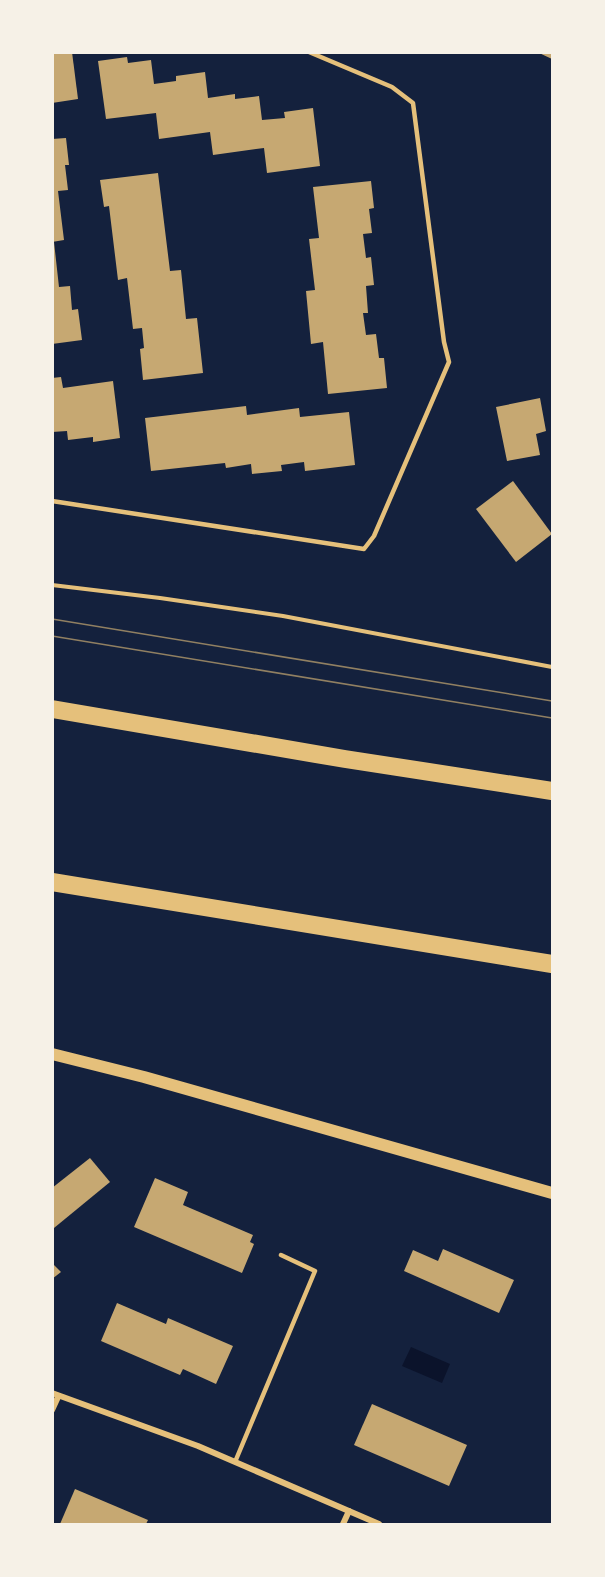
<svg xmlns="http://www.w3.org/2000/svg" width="605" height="1577" font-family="'Times New Roman',serif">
  <rect width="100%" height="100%" fill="#14213d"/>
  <path fill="#0b132b" d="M 411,1347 L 450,1364 L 442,1383 L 402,1366 Z"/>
  <g fill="#c6a872">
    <path d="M 52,52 L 72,52 L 78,99 L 52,103 Z"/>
    <path d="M 537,52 L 552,52 L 552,59 Z"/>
    <path d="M 127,57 L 128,63 L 151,60 L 154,84 L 176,81 L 176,76 L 205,72 L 208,98 L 235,94 L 235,99 L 259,96 L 262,120 L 285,118 L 284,112 L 313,108 L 320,166 L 267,173 L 264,148 L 213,155 L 210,132 L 159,139 L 156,113 L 106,119 L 98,61 Z"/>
    <path d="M 66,138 L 69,165 L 65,165 L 68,190 L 58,191 L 64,240 L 52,242 L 52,139 Z"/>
    <path d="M 158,173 L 170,271 L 181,270 L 186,319 L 197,318 L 203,373 L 143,380 L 140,349 L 144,348 L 142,328 L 133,329 L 127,278 L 118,280 L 109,206 L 104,207 L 100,180 Z"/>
    <path d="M 371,181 L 374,208 L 369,209 L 372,233 L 363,234 L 366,258 L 371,257 L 374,285 L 366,286 L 368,313 L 363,313 L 366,335 L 376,334 L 379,358 L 384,358 L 387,388 L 328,394 L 323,342 L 311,344 L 306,291 L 315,290 L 309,239 L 319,238 L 313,187 Z"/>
    <path d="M 52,242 L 54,242 L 59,287 L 70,286 L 72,310 L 78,309 L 82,340 L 52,344 Z"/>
    <path d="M 61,377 L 63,388 L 113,381 L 120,438 L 93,442 L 93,437 L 68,440 L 67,431 L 52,432 L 52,378 Z"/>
    <path d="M 540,398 L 546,431 L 536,434 L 540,455 L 507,461 L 496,407 Z"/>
    <path d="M 246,406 L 247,415 L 299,408 L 300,417 L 349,412 L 355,465 L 305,471 L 304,462 L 281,465 L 282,471 L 252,474 L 251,464 L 226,468 L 225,463 L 151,471 L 145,418 Z"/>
    <path d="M 513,481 L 552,534 L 516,562 L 476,509 Z"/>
    <path d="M 90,1158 L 110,1182 L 54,1228 L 52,1226 L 52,1188 Z"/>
    <path d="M 155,1178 L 188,1192 L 183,1205 L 253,1235 L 250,1242 L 254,1244 L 242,1273 L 134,1227 Z"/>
    <path d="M 443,1249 L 514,1280 L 499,1313 L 404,1271 L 413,1250 L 438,1261 Z"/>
    <path d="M 52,1263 L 61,1272 L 52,1279 Z"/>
    <path d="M 117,1303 L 166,1324 L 168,1318 L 233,1346 L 216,1384 L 183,1369 L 180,1375 L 101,1341 Z"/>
    <path d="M 372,1404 L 467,1445 L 449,1486 L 354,1445 Z"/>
    <path d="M 75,1489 L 148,1520 L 146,1524 L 60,1524 Z"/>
  </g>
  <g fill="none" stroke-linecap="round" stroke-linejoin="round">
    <path stroke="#e5c07b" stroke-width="4" d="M 52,585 L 160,598 L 283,616 L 552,667"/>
    <g stroke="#e5c07b" stroke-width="4.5">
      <path d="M 52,501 L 364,549 L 374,536 L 449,362 L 444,342 L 413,103 L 392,87 L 309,52"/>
      <path d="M 235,1462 L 315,1271 L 281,1255"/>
    </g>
    <g stroke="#e5c07b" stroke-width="6">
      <path d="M 52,1393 L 198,1446 L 379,1524"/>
      <path d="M 52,1410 L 58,1397"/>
      <path d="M 343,1524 L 349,1511"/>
    </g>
    <path stroke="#e5c07b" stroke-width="12" d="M 52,1054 L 144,1077 L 552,1193"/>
    <g stroke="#e5c07b" stroke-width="18">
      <path d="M 52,709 L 345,759 L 552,791"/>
      <path d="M 52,882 L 552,964"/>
    </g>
    <g stroke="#918062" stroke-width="1.5">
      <path d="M 52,619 L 552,701"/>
      <path d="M 52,636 L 552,718"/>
    </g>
  </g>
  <rect width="605" height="1577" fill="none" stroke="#f6f1e7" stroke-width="108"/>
</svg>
